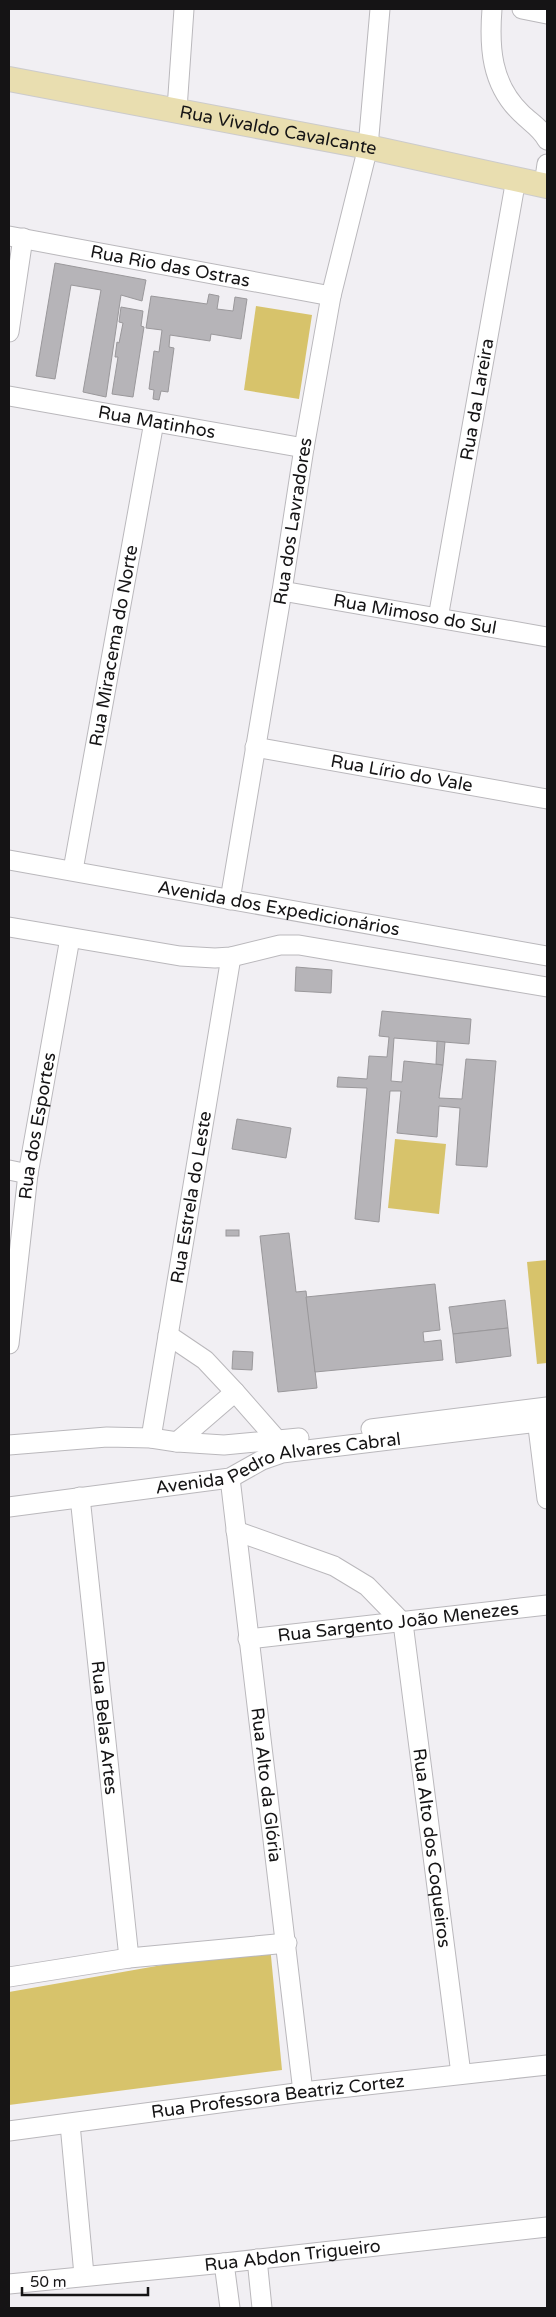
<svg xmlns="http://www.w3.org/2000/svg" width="556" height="2317" font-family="'Varela Round',sans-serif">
  <rect width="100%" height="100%" fill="#f1eff3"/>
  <g fill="#d7c36b">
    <path d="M 256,306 L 312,315 L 299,399 L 244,390 Z"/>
    <path d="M 395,1139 L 446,1144 L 439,1214 L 388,1208 Z"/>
    <path d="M 547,1260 L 547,1363 L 537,1364 L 527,1262 Z"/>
    <path d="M 270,1946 L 282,2070 L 9,2105 L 9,1992 Z"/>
  </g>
  <g fill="#b6b4b8" stroke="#9a989b">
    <path d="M 55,263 L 146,280 L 142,301 L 121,295 L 106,397 L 83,392 L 101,290 L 71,285 L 55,379 L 36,376 Z"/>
    <path d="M 209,294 L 219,296 L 217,309 L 233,311 L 235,297 L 247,299 L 241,339 L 211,334 L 210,341 L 170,335 L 169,347 L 174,348 L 168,392 L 161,391 L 159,400 L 153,399 L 154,390 L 149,389 L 154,351 L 159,352 L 162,330 L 146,328 L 151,296 L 207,304 Z"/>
    <path d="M 121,307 L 143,311 L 141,326 L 144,327 L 133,397 L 112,394 L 118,357 L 115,357 L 117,342 L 119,343 L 123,323 L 119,322 Z"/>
    <path d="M 296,967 L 332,970 L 331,993 L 295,991 Z"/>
    <path d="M 382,1011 L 471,1019 L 469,1044 L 394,1038 L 391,1081 L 402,1082 L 404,1061 L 443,1065 L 439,1098 L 462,1099 L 466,1059 L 496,1061 L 487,1167 L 456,1165 L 460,1108 L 439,1106 L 437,1137 L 397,1133 L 401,1091 L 390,1091 L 379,1222 L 355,1219 L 367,1088 L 337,1087 L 338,1077 L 367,1079 L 369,1056 L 387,1057 L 389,1037 L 379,1036 Z"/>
    <path d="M 437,1041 L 445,1042 L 443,1065 L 436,1064 Z"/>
    <path d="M 237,1119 L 291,1128 L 286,1158 L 232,1149 Z"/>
    <rect x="226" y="1230" width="13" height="6"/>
    <path d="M 289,1233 L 296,1292 L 306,1291 L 317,1388 L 278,1392 L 260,1236 Z"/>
    <path d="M 435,1284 L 440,1330 L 423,1332 L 424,1342 L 441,1340 L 443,1360 L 315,1372 L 306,1297 Z"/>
    <path d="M 505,1300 L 508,1328 L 453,1334 L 449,1307 Z"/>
    <path d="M 508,1328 L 511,1356 L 456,1363 L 453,1334 Z"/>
    <path d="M 233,1351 L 253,1352 L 252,1370 L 232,1369 Z"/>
  </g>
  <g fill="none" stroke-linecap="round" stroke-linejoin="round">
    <g stroke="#bab8bc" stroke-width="21">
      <g id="minor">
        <path d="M 492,9 C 489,47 491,84 521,113 C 531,123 541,128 547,140"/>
        <path d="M 522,9 L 547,14"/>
        <path d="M 177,109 L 184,9"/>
        <path d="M 544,185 L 547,164"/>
        <path id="s1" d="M 9,236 L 331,296"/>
        <path d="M 9,332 L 23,238"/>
        <path id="s2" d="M 9,396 L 304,448"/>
        <path id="s3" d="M 282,591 L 547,637"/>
        <path id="s4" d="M 438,618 L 516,179"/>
        <path id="s5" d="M 255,747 L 547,799"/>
        <path id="s6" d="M 9,860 L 547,956"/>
        <path id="s7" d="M 73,870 L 154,422"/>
        <path id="s8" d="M 230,900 L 282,591 L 304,448 L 331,296 L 368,147 L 380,9"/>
        <path d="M 9,927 L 180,956 L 215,958 L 231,957 L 280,945 L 299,945 L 547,987"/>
        <path d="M 9,1170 L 28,1174"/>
        <path d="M 168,1335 L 205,1360 L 235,1392"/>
        <path id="s9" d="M 9,1344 L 28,1174 L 70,938"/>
        <path d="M 536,1411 L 547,1499"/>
        <path d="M 371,1429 L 547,1407"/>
        <path id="s10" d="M 151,1438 L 231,957"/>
        <path d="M 177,1442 L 235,1392 L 278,1441 L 281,1449"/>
        <path d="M 9,1445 L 107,1437 L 151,1438 L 177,1442 L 224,1445 L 299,1438"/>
        <path id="s11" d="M 230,1478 L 303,2092"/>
        <path id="s12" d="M 80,1497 L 129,1958"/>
        <path id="s13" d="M 9,1507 L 230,1478 L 262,1460 L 282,1453 L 547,1421"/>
        <path id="s14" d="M 236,1531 L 334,1566 L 367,1586 L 403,1623 L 461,2074"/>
        <path id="s15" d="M 248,1639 L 547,1605"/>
        <path d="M 9,1977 L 129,1958 L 287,1943"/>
        <path d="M 70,2124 L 84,2275"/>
        <path id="s16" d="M 9,2131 L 303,2092 L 547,2065"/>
        <path d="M 257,2259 L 262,2308"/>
        <path d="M 224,2263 L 230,2308"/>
        <path id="s17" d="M 9,2284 L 224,2263 L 547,2227"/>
      </g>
    </g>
    <g stroke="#cccbcc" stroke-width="26">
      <g id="major">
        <path id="s18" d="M 9,79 L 368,147 L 547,186"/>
      </g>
    </g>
    <use href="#minor" stroke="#fff" stroke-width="19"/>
    <use href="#major" stroke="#e9deb0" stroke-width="24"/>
  </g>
  <g text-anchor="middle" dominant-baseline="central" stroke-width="5" stroke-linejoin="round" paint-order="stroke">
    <g font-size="18" fill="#151415" stroke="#fefdff">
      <text stroke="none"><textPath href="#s18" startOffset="274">Rua Vivaldo Cavalcante</textPath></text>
      <text stroke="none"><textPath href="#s1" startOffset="164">Rua Rio das Ostras</textPath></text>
      <text stroke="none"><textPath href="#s4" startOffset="222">Rua da Lareira</textPath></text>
      <text stroke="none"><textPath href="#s2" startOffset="150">Rua Matinhos</textPath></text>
      <text stroke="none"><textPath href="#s8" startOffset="384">Rua dos Lavradores</textPath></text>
      <text stroke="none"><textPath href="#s3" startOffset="135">Rua Mimoso do Sul</textPath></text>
      <text stroke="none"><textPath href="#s7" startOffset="228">Rua Miracema do Norte</textPath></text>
      <text stroke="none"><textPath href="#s5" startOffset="149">Rua Lírio do Vale</textPath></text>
      <text stroke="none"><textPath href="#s6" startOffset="274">Avenida dos Expedicionários</textPath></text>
      <text stroke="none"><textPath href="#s9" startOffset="220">Rua dos Esportes</textPath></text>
      <text stroke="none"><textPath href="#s10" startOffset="244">Rua Estrela do Leste</textPath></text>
      <text stroke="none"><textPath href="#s13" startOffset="274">Avenida Pedro Alvares Cabral</textPath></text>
      <text stroke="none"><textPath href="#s15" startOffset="151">Rua Sargento João Menezes</textPath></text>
      <text stroke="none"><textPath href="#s12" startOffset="232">Rua Belas Artes</textPath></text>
      <text stroke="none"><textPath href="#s11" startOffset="309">Rua Alto da Glória</textPath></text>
      <text stroke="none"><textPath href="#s14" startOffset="421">Rua Alto dos Coqueiros</textPath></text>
      <text stroke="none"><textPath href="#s16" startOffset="271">Rua Professora Beatriz Cortez</textPath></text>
      <text stroke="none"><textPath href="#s17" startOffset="285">Rua Abdon Trigueiro</textPath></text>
    </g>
  </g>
  <rect width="556" height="2317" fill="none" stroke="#151415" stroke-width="20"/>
  <path d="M22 2287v8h126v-8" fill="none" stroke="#151415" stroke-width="2.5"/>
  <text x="30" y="2287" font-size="15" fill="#151415" stroke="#fefdff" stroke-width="4" paint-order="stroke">50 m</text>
</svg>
